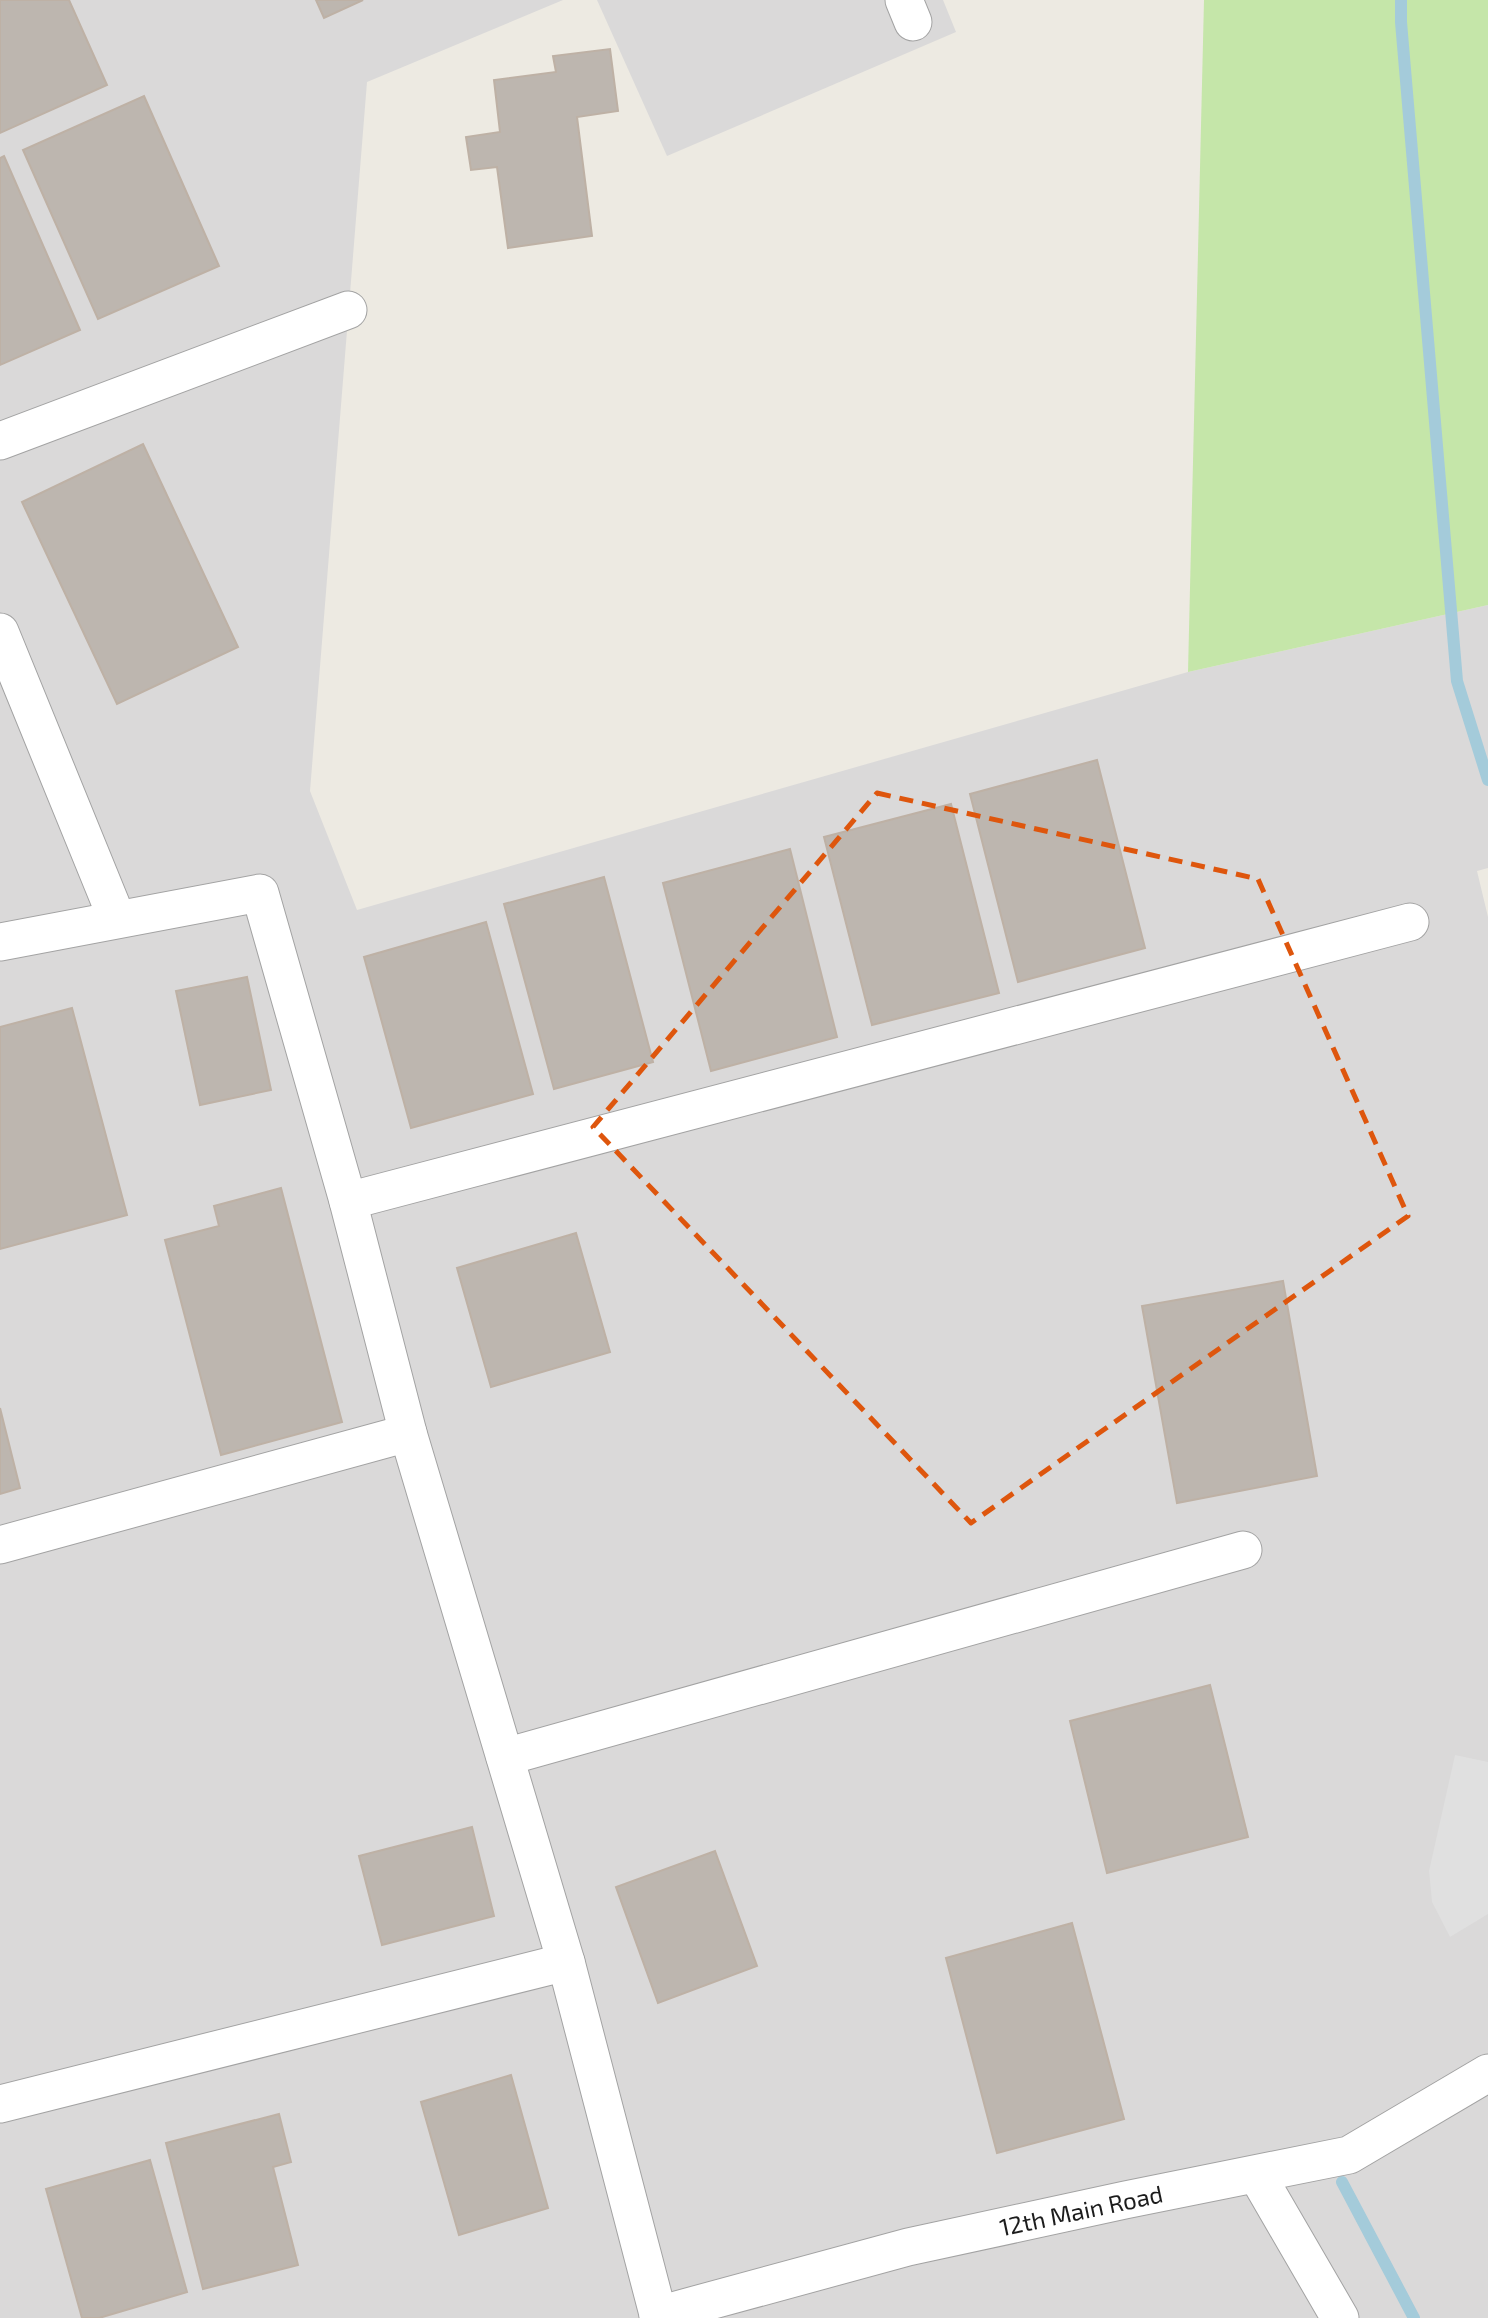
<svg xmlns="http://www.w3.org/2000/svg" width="1488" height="2318" font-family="'Exo 2',sans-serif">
  <rect width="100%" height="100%" fill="#edeae2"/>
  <g fill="#dad9d9">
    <path d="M 0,0 L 563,0 L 367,82 L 310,791 L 357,910 L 1188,672 L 1488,605 L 1488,868 L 1477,871 L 1488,917 L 1488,2318 L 0,2318 Z"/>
    <path d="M 597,0 L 943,0 L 956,32 L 667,156 Z"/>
  </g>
  <path fill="#c5e6a9" d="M 1204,0 L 1488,0 L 1488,605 L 1188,672 Z"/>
  <path fill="#e0e0e0" d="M 1455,1755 L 1488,1762 L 1488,1914 L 1450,1937 L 1432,1902 L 1429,1871 Z"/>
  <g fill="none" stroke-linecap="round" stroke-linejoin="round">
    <g stroke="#a4cbda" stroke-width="12">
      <path d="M 1401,0 L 1401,22 L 1457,681 L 1488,780"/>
      <path d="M 1342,2182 L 1414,2318"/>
    </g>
  </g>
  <g fill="#bdb6af" stroke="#beb1a5" stroke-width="2">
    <path d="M 0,0 L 69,0 L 107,85 L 0,133 Z"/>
    <path d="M 316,0 L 363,0 L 324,18 Z"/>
    <path d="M 610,49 L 618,111 L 577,117 L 592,236 L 508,248 L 497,167 L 471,170 L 466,137 L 500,132 L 494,80 L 556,72 L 553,56 Z"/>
    <path d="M 144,96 L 219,266 L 98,319 L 23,150 Z"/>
    <path d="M 4,156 L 80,330 L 0,365 L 0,158 Z"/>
    <path d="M 143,444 L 238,647 L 117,704 L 22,502 Z"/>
    <path d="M 1097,760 L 1145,948 L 1018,982 L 970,794 Z"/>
    <path d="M 951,804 L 999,993 L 872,1025 L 824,837 Z"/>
    <path d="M 790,849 L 837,1037 L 711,1071 L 663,883 Z"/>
    <path d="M 604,877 L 653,1062 L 554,1089 L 504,904 Z"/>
    <path d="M 486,922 L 533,1094 L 411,1128 L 364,957 Z"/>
    <path d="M 247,977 L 271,1090 L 200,1105 L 176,991 Z"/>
    <path d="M 72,1008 L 127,1215 L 0,1249 L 0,1027 Z"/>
    <path d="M 281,1188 L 342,1422 L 221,1455 L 165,1240 L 219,1226 L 214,1206 Z"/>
    <path d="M 576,1233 L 610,1352 L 491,1387 L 457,1268 Z"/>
    <path d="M 1283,1281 L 1317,1476 L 1177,1503 L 1142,1306 Z"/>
    <path d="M 0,1408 L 20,1488 L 0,1494 Z"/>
    <path d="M 1210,1685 L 1248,1837 L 1107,1873 L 1070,1721 Z"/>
    <path d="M 472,1827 L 494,1916 L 382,1945 L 359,1856 Z"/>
    <path d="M 715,1851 L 757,1966 L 658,2003 L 616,1887 Z"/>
    <path d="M 1072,1923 L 1124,2119 L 997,2153 L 946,1958 Z"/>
    <path d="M 511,2075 L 548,2208 L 459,2235 L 421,2102 Z"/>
    <path d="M 279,2114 L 291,2162 L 273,2167 L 298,2265 L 203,2289 L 166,2143 Z"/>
    <path d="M 150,2160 L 187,2292 L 99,2318 L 82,2318 L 46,2189 Z"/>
  </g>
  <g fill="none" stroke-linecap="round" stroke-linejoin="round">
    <g stroke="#a3a3a3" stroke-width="39">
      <g id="minor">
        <path d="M 904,0 L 913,22"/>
        <path d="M 0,441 L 348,310"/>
        <path d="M 0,632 L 117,919"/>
        <path d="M 0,942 L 260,893 L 348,1201 L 408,1433 L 566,1962 L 659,2318"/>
        <path d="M 348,1201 L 1410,922"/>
        <path d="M 0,1545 L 408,1433"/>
        <path d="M 505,1757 L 1243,1550"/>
        <path d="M 0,2104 L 566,1962"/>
        <path d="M 1257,2175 L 1340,2318"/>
        <path d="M 658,2315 L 908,2247 L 1125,2200 L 1349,2155 L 1488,2073"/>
      </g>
    </g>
    <use href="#minor" stroke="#fff" stroke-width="37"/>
  </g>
  <path fill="none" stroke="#de560d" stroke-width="5" stroke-dasharray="14 9" stroke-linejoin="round" d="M 877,793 L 1258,879 L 1408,1216 L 971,1523 L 593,1127 Z"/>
  <g text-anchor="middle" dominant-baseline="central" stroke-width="5" stroke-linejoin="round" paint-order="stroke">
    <g font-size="24" fill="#1c1c1c" stroke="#fff">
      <text transform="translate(1081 2210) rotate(-12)">12th Main Road</text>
    </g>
  </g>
</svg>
